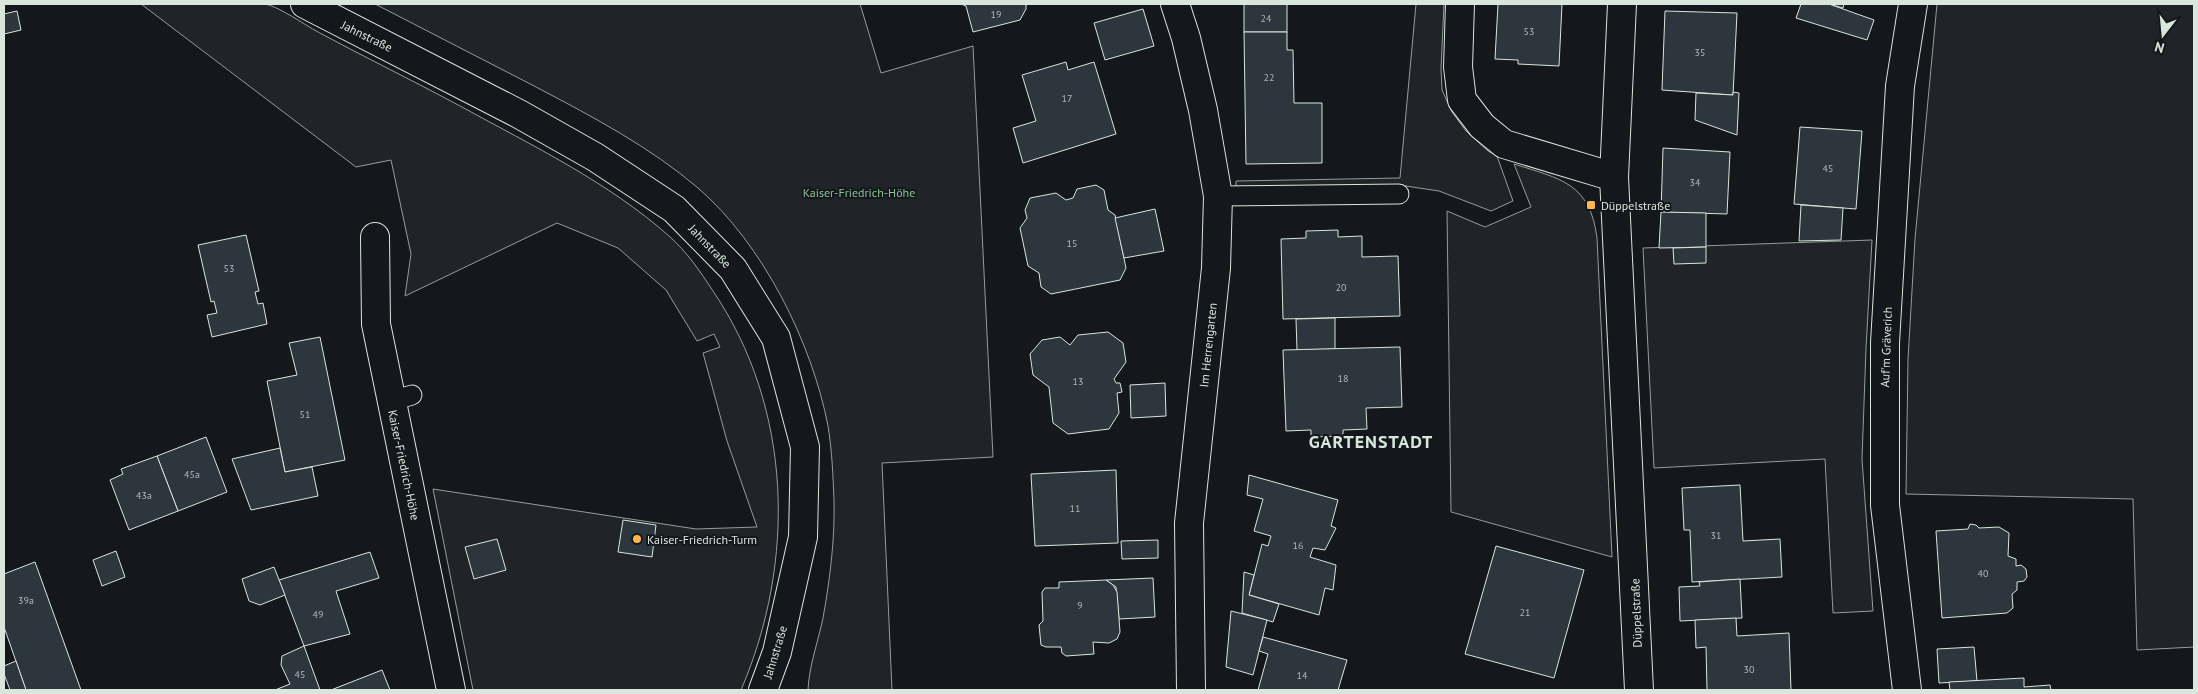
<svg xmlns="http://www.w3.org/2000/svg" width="2198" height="694" font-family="'PT Sans',sans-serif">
  <rect width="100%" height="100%" fill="#14181c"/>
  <g fill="#202428" stroke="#939e99">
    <path d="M 141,4 C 169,4 198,4 227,4 C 239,4 254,2 265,4 C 278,6 305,25 318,32 C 366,58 414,81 462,107 C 533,146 608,182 669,236 C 687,252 700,271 713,291 C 793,409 796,562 741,690 L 473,690 L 433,489 L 696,529 L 757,527 L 727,441 L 703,353 L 720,347 L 714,334 L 697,341 L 666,290 L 618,248 L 557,223 L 405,296 L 411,254 L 391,160 L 356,167 Z"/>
    <path d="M 375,4 L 860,4 L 881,73 L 973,46 L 993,457 L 882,463 L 892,690 L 808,690 C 809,666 818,642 823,618 C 830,579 835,539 834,500 C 833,476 832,450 828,426 C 812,343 763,244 698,188 C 650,147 593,117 538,88 C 484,60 429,32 375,4 Z"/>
    <path d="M 1416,4 L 1444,4 L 1441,69 L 1442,90 L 1452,112 L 1466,131 L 1488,151 L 1497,156 L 1513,201 L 1491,211 L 1439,191 L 1399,185 L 1236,187 L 1236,181 L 1400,178 Z"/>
    <path d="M 1937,4 L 2194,4 L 2194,647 L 2137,650 L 2133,499 L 1906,494 L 1908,359 L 1915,239 Z"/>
    <path d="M 1514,164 C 1561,179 1590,183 1597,238 L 1612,557 L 1451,512 L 1447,211 L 1485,227 L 1531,207 Z"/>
    <path d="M 1872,240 L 1866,348 L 1862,459 L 1873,611 L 1833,613 L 1825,459 L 1654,468 L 1643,248 Z"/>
  </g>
  <g fill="#2c363c" stroke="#d8e6dc">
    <path d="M 961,4 L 1029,4 L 1026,5 L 1026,9 L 1020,20 L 973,32 L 966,6 Z"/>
    <rect x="1244" y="4" width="43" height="28"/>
    <path d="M 1498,4 L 1562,4 L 1559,66 L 1518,64 L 1518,60 L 1495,59 Z"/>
    <path d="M 1801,4 L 1829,4 L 1874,20 L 1867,40 L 1796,18 Z"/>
    <path d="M 1829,4 L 1844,4 L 1843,8 Z"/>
    <path d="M 1143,9 L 1154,46 L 1105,60 L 1094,23 Z"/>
    <path d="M 17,11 L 21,30 L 4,34 L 4,14 Z"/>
    <path d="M 1665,11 L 1737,13 L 1733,95 L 1662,90 Z"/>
    <path d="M 1244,32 L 1287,32 L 1287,50 L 1293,50 L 1294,103 L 1322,103 L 1322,163 L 1246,164 Z"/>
    <path d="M 1066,62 L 1068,70 L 1094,62 L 1116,134 L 1023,163 L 1013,128 L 1036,121 L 1022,75 Z"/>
    <path d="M 1733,92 L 1739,93 L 1737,135 L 1695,120 L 1696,93 L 1733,95 Z"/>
    <path d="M 1800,127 L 1862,131 L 1856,209 L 1794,204 Z"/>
    <path d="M 1663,148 L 1730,152 L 1727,214 L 1661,212 Z"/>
    <path d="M 1096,185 L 1104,190 L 1108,210 L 1115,215 L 1126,268 L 1120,280 L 1051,294 L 1041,287 L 1039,273 L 1028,266 L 1020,228 L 1027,218 L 1025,210 L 1030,198 L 1056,193 L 1066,200 L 1073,198 L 1077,189 Z"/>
    <path d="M 1801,205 L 1843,208 L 1841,240 L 1799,241 Z"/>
    <path d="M 1155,209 L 1164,251 L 1124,258 L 1115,218 Z"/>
    <path d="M 1661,212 L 1706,213 L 1706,247 L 1659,248 Z"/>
    <path d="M 1338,230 L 1338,237 L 1362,236 L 1362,257 L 1398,256 L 1400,316 L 1283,319 L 1281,239 L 1306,238 L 1306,231 Z"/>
    <path d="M 246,235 L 259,291 L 255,292 L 258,304 L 263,303 L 267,324 L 212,337 L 207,315 L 217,313 L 214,301 L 211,302 L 198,245 Z"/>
    <path d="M 1706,247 L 1706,263 L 1674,264 L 1673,248 Z"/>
    <path d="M 1335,318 L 1335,349 L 1297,350 L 1296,319 Z"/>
    <path d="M 1108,332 L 1123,343 L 1126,362 L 1114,379 L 1116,383 L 1120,383 L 1122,392 L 1117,393 L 1119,413 L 1109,429 L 1068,434 L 1053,423 L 1049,387 L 1033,375 L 1030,354 L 1042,340 L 1060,337 L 1070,345 L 1078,335 Z"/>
    <path d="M 320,337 L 345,460 L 285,472 L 267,381 L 297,375 L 289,343 Z"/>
    <path d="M 1400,347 L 1402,407 L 1366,408 L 1367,429 L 1343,430 L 1343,436 L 1311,437 L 1311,430 L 1286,431 L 1283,350 Z"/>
    <path d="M 1165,383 L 1166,416 L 1131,418 L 1130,385 Z"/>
    <path d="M 206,437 L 227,492 L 178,511 L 157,456 Z"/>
    <path d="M 280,448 L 285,472 L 312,467 L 318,496 L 251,510 L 232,459 Z"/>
    <path d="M 157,456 L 178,511 L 129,530 L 110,480 L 123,474 L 121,469 Z"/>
    <path d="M 1116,470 L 1118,543 L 1035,546 L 1031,474 Z"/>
    <path d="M 1249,475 L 1338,500 L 1331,526 L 1336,528 L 1325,550 L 1313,548 L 1310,557 L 1336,565 L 1333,590 L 1325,588 L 1319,615 L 1249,595 L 1262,544 L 1268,546 L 1271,536 L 1254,531 L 1263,499 L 1247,495 Z"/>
    <path d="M 1740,485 L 1743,541 L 1780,539 L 1782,577 L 1692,582 L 1690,530 L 1684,530 L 1682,488 Z"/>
    <path d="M 623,520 L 656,525 L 652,557 L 618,552 Z"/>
    <path d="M 1970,524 L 1976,525 L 1979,528 L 1999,527 L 2009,533 L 2008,556 L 2016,559 L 2016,566 L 2021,565 L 2026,569 L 2027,577 L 2024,581 L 2017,582 L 2017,590 L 2012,594 L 2013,608 L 2007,613 L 1942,618 L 1936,531 L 1968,529 Z"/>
    <path d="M 497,539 L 506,570 L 474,579 L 465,547 Z"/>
    <path d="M 1158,540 L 1158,558 L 1122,559 L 1121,541 Z"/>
    <path d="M 1496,546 L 1584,570 L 1554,678 L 1465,654 Z"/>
    <path d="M 116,551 L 125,577 L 102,586 L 93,560 Z"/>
    <path d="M 370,552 L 379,578 L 336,591 L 350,634 L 304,646 L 279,580 Z"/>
    <path d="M 35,562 L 81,690 L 26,690 L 4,627 L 4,574 Z"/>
    <path d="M 274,567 L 285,595 L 260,605 L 249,601 L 242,579 Z"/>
    <path d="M 1244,572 L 1254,575 L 1249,595 L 1279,604 L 1273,622 L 1242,613 Z"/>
    <path d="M 1153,578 L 1155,617 L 1119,619 L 1116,587 L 1106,580 Z"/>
    <path d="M 1740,579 L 1742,618 L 1680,621 L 1679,587 L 1700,586 L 1699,582 Z"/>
    <path d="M 1106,580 L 1113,585 L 1117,592 L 1120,632 L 1117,639 L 1109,643 L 1093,642 L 1094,654 L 1066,656 L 1062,653 L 1061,647 L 1046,647 L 1041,645 L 1039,625 L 1043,621 L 1042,592 L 1045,588 L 1059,588 L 1059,582 Z"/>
    <path d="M 1231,611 L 1267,620 L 1253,675 L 1226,667 Z"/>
    <path d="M 1736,618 L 1737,636 L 1789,633 L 1791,690 L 1699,690 L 1707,690 L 1706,647 L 1696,648 L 1695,620 Z"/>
    <path d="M 1263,637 L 1347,660 L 1338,690 L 1258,690 L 1268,654 L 1259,651 Z"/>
    <path d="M 304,646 L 320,690 L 275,690 L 290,684 L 281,665 L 282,656 Z"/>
    <path d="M 1974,647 L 1977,681 L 1939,683 L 1937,649 Z"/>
    <path d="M 16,661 L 26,690 L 10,690 L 4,674 L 4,666 Z"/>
    <path d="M 382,670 L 390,690 L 331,690 Z"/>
    <path d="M 2024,678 L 2024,687 L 2050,685 L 2051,690 L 1950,690 L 1949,682 Z"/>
  </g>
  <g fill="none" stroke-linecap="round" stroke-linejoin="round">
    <g stroke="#d8e6dc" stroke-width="21">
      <g id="service">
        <path d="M 1218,196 L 1399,194"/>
        <path d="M 391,401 L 412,395"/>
      </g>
    </g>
    <g stroke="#d8e6dc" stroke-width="30">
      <g id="minor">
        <path d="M 1175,4 L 1186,38 L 1203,110 L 1218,196 L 1216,268 L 1189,523 L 1191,690"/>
        <path d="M 1460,4 L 1458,67 L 1462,100 L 1482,126 L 1504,144 L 1614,177"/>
        <path d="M 1622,4 L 1614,177 L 1639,690"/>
        <path d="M 375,237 L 376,324 L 451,690"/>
        <path d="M 1907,690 L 1885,505 L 1885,343 L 1900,86 L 1913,4"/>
      </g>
    </g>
    <g stroke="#d8e6dc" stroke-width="30">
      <path id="tertiary" d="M 305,4 L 519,114 L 595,157 L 674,209 L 733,269 L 776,338 L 805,447 L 803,537 L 777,652 L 763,690"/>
    </g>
    <use href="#service" stroke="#14181c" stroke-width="19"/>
    <use href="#minor" stroke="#14181c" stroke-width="28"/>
    <use href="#tertiary" stroke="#14181c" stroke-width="28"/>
  </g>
  <g fill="#ffb74d" stroke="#14181c" stroke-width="2">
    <rect x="1586" y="200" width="10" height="10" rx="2.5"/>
    <circle cx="637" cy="539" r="5"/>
  </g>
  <g text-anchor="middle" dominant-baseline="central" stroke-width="4" stroke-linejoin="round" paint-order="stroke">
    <g font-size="10" fill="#adbab4">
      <text x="996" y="14">19</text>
      <text x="1266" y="18">24</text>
      <text x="1529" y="31">53</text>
      <text x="1700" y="52">35</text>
      <text x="1269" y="77">22</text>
      <text x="1067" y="98">17</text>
      <text x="1828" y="168">45</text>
      <text x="1695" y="182">34</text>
      <text x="1072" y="243">15</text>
      <text x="229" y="268">53</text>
      <text x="1341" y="287">20</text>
      <text x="1343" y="378">18</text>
      <text x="1078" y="381">13</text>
      <text x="305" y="414">51</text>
      <text x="192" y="474">45a</text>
      <text x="144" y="495">43a</text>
      <text x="1075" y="508">11</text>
      <text x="1716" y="535">31</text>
      <text x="1298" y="545">16</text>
      <text x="1983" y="573">40</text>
      <text x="26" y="600">39a</text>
      <text x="1080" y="605">9</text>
      <text x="1525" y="612">21</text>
      <text x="318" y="614">49</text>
      <text x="1749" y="669">30</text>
      <text x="300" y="674">45</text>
      <text x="1302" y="675">14</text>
    </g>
    <g font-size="12" fill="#d8e6dc" stroke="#14181c">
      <text transform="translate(367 36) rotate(26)">Jahnstraße</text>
      <text transform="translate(710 246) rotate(46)">Jahnstraße</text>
      <text transform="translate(1208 345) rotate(-84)">Im Herrengarten</text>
      <text transform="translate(1886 347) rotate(-88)">Auf'm Gräverich</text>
      <text transform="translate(404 465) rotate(78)">Kaiser-Friedrich-Höhe</text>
      <text transform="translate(1636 613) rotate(-92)">Düppelstraße</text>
      <text transform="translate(775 652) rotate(-73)">Jahnstraße</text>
    </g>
    <g font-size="12" fill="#8ac095" stroke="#14181c">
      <text x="859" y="192">Kaiser-Friedrich-Höhe</text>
    </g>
    <g font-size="12" fill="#d8e6dc" stroke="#14181c" text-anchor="start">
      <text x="1601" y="205">Düppelstraße</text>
      <text x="647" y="539">Kaiser-Friedrich-Turm</text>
    </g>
    <g font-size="18" font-weight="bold" letter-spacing="1" fill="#d8e6dc" stroke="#14181c">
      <text x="1371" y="441">GARTENSTADT</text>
    </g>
  </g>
  <rect width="2198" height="694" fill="none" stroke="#d8e6dc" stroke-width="10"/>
  <g transform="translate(2163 35) rotate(196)" stroke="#14181c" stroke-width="4" paint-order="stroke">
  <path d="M0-4L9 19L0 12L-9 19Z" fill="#d8e6dc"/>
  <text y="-8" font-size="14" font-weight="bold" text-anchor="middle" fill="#d8e6dc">N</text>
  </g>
</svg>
